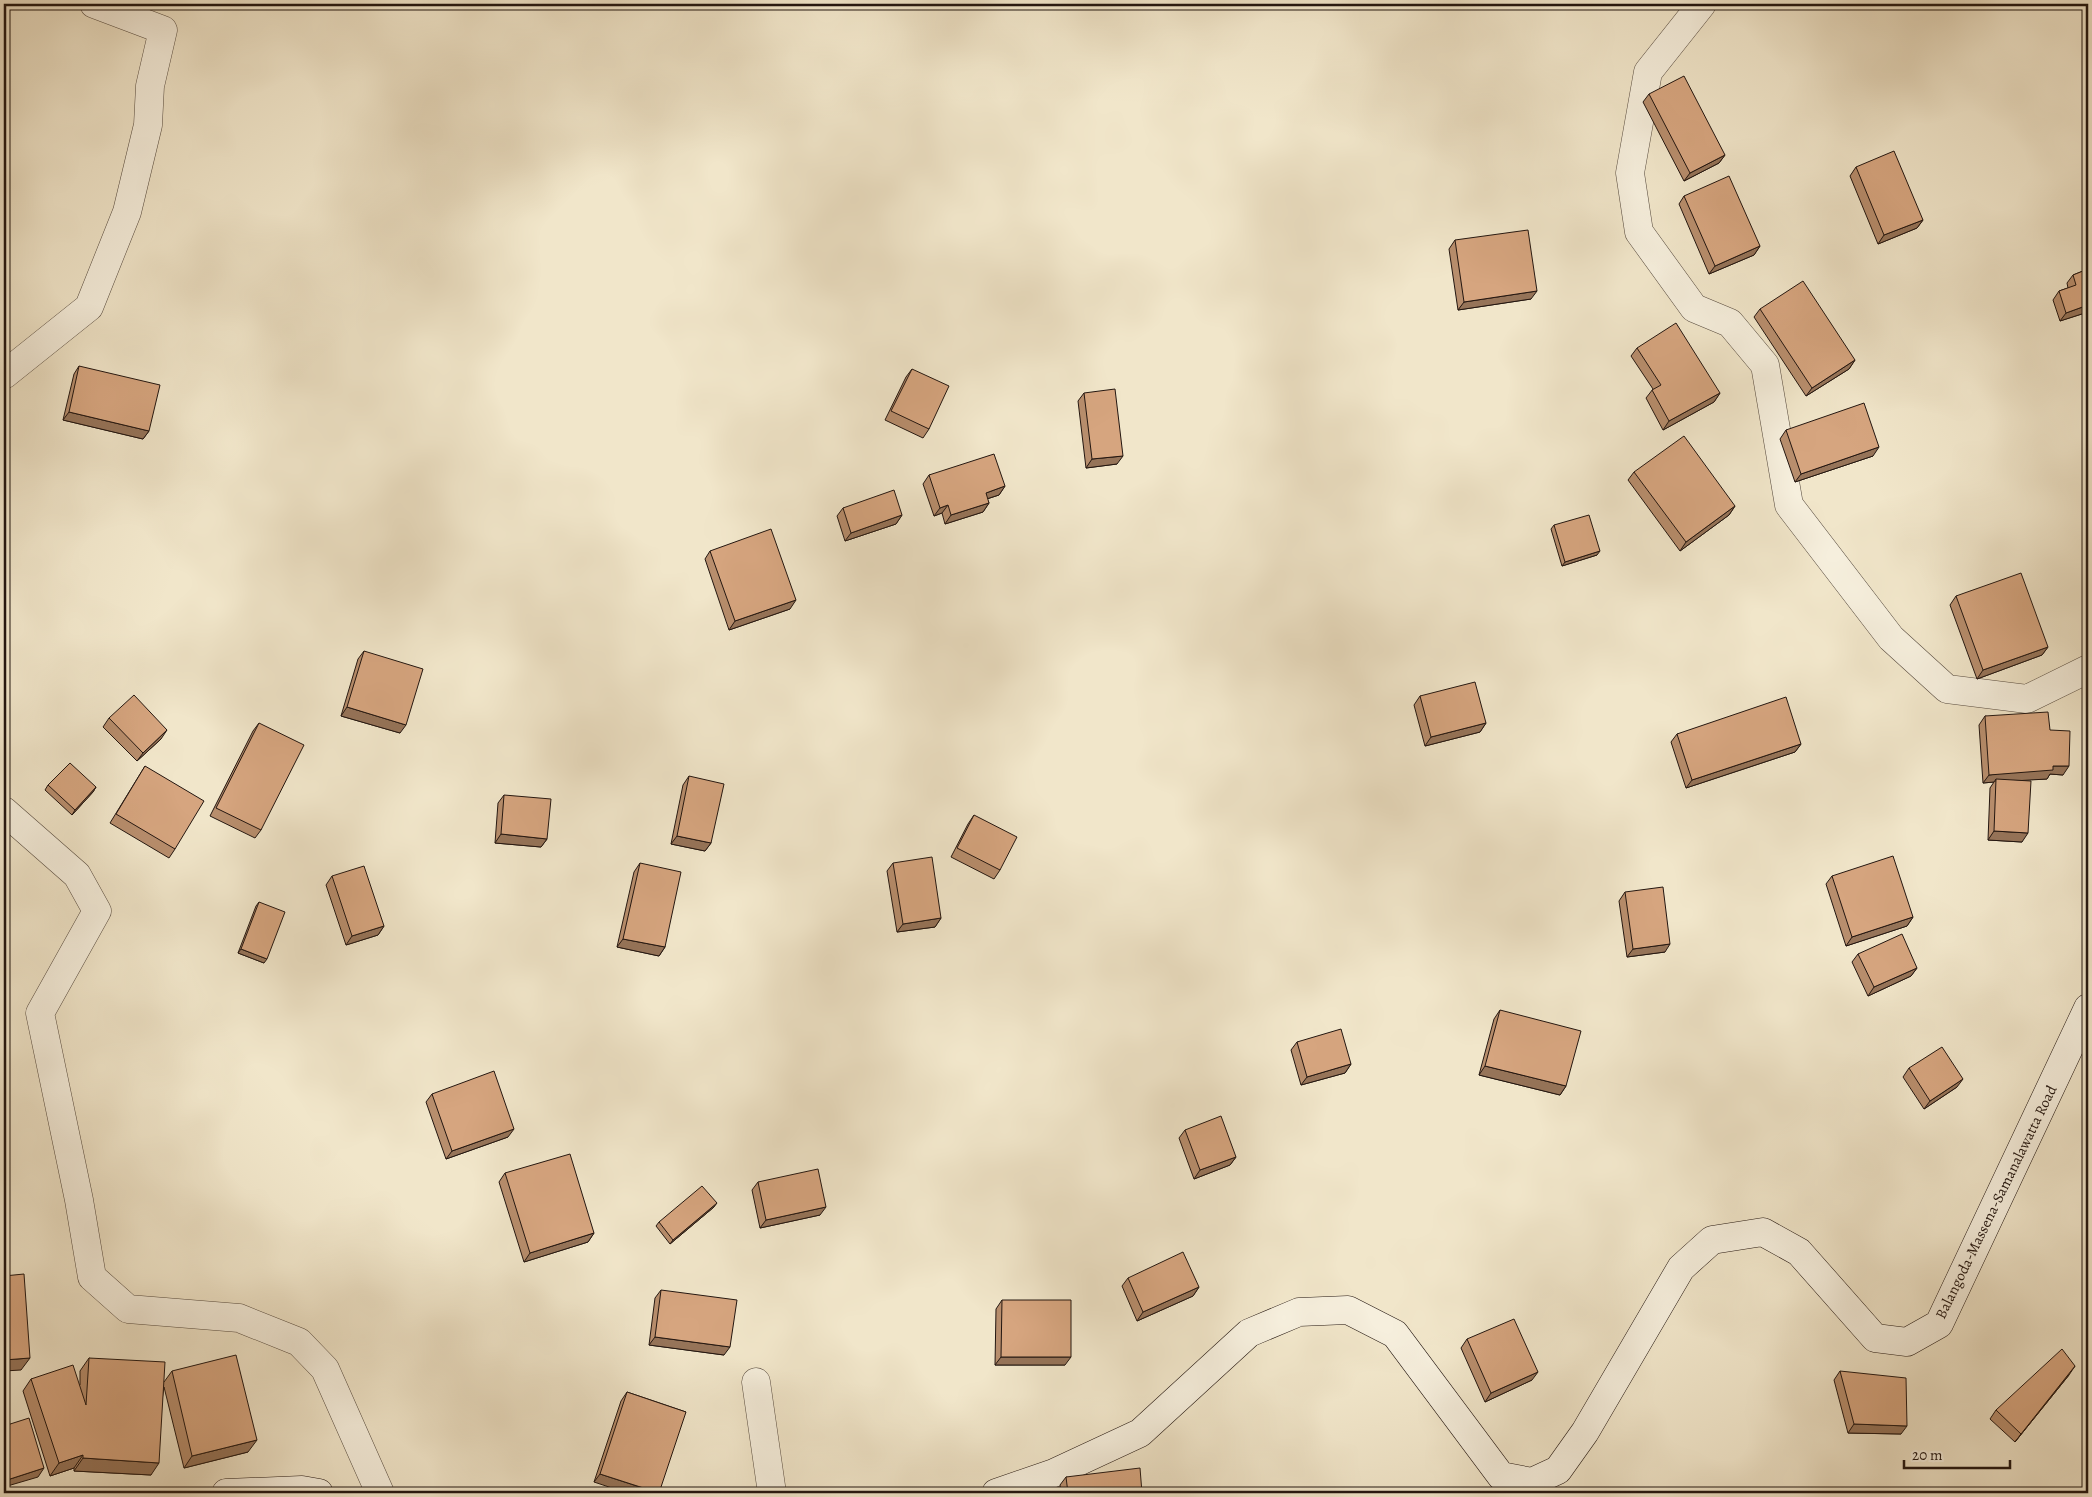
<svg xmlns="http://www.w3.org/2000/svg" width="2092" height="1497" font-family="Alegreya,serif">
  <rect width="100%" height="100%" fill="#f1e6ca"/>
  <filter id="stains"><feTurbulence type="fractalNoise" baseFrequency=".004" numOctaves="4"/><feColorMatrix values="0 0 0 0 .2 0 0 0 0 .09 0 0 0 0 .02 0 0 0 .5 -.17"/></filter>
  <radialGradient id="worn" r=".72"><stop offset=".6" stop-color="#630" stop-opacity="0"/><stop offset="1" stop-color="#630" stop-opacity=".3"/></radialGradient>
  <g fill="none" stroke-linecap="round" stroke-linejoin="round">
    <g stroke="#564a3e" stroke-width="29">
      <g id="street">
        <path d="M 1702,4 L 1648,72 L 1630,173 L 1639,232 L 1694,308 L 1730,323 L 1765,365 L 1789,505 L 1891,638 L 1947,689 L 2027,699 L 2088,669"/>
        <path d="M 4,375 L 89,307 L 127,212 L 148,125 L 150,86 L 163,30 L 94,4"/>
        <path d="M 4,811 L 77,875 L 97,911 L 40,1013 L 79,1200 L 92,1277 L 128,1309 L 239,1318 L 299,1342 L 325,1369 L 380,1493"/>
        <path d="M 756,1382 L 772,1493"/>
      </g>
    </g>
    <g stroke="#231610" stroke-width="29">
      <g id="secondary">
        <path d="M 226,1493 L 302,1490 L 319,1493"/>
        <path d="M 996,1493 L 1054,1473 L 1140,1433 L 1249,1333 L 1299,1312 L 1348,1310 L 1395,1334 L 1501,1476 L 1532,1482 L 1558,1470 L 1585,1432 L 1681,1268 L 1712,1240 L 1763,1232 L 1799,1252 L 1875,1338 L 1907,1342 L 1939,1324 L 2088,1008"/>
      </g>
    </g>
    <use href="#street" stroke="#f6efdd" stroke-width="28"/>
    <use href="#secondary" stroke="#f6efdd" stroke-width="28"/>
  </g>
  <g fill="#b88e6d" stroke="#231610">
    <path d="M 1649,94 L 1725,155 L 1719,163 L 1684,181 L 1643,102 Z"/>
    <path d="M 1856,167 L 1923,220 L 1917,228 L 1878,244 L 1850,176 Z"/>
    <path d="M 1684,196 L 1760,246 L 1754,255 L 1709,274 L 1679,204 Z"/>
    <path d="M 1455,240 L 1531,299 L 1458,310 L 1449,249 Z"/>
    <path d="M 2088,269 L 2088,312 L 2060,321 L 2053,300 L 2059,291 L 2068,288 L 2067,283 L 2073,275 Z"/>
    <path d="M 1760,309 L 1855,360 L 1849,369 L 1806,396 L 1754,317 Z"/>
    <path d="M 1637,348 L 1720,393 L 1714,402 L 1663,430 L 1646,398 L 1653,389 L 1631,356 Z"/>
    <path d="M 79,366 L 149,431 L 143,439 L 63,420 L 74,374 Z"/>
    <path d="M 912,369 L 929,429 L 923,438 L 885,420 L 906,377 Z"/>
    <path d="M 1084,393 L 1117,464 L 1086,468 L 1078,401 Z"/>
    <path d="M 1786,430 L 1873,456 L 1795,482 L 1780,439 Z"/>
    <path d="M 1634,472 L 1735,506 L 1729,515 L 1680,551 L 1628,480 Z"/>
    <path d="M 929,475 L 1005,486 L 999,495 L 987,499 L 989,503 L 983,512 L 945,524 L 942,513 L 934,516 L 923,484 Z"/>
    <path d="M 843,508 L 902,515 L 896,524 L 845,541 L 837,516 Z"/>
    <path d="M 1554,525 L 1597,555 L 1562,566 L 1551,529 Z"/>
    <path d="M 710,551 L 790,609 L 729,630 L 705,559 Z"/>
    <path d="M 1956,596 L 2048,647 L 2042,655 L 1977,679 L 1950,605 Z"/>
    <path d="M 364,651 L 400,733 L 341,716 L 358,659 Z"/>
    <path d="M 1420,696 L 1486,723 L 1480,732 L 1425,746 L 1414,705 Z"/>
    <path d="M 1985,716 L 2050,730 L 2063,775 L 2050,774 L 2047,779 L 2021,780 L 2022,842 L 1988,840 L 1990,788 L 1994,782 L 1983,783 L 1979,725 Z"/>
    <path d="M 109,718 L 161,739 L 137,761 L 103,727 Z"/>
    <path d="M 259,723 L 261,830 L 255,838 L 210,816 L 253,731 Z"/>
    <path d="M 1677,734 L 1801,744 L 1795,752 L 1686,788 L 1671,742 Z"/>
    <path d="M 145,766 L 175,849 L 169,858 L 110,823 Z"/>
    <path d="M 689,776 L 711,843 L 705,851 L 671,844 L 683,785 Z"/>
    <path d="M 48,785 L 96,787 L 93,792 L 72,815 L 45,790 Z"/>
    <path d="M 504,795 L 547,839 L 541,847 L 495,843 L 498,803 Z"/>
    <path d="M 974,815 L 1000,870 L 994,879 L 951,857 L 968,824 Z"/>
    <path d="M 640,863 L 665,947 L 659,956 L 617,947 L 634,872 Z"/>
    <path d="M 893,863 L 941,918 L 935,927 L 897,932 L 887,871 Z"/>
    <path d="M 332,876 L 384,926 L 378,935 L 346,945 L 326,885 Z"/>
    <path d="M 1832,876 L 1913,917 L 1907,926 L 1846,946 L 1826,884 Z"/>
    <path d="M 1625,892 L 1665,952 L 1627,957 L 1619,901 Z"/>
    <path d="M 259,902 L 264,963 L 238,953 L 256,906 Z"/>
    <path d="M 1858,954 L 1917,968 L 1911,976 L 1868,996 L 1852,962 Z"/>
    <path d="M 1500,1010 L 1566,1086 L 1560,1095 L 1479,1075 L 1494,1019 Z"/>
    <path d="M 1297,1042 L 1351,1064 L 1345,1073 L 1301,1085 L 1291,1050 Z"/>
    <path d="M 1909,1068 L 1957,1087 L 1924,1109 L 1903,1077 Z"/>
    <path d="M 432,1094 L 508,1137 L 446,1159 L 426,1102 Z"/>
    <path d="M 1185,1130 L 1236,1157 L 1230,1165 L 1194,1179 L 1179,1138 Z"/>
    <path d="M 505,1173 L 594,1233 L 588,1242 L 524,1262 L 499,1182 Z"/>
    <path d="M 758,1182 L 820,1215 L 760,1228 L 752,1190 Z"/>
    <path d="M 714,1207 L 670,1244 L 656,1226 L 659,1222 Z"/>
    <path d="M 1128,1278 L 1199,1287 L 1193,1296 L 1137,1321 L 1122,1286 Z"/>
    <path d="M 661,1290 L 724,1355 L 649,1345 L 655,1298 Z"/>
    <path d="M 1002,1300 L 1065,1365 L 995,1365 L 996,1309 Z"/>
    <path d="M 1467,1339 L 1532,1380 L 1485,1402 L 1461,1348 Z"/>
    <path d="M 89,1358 L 164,1382 L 172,1371 L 248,1452 L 184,1468 L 164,1387 L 151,1475 L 74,1471 L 74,1468 L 50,1476 L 23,1391 L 31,1379 L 80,1385 L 80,1371 Z"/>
    <path d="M 1840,1371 L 1901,1434 L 1848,1433 L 1834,1380 Z"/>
    <path d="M 2069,1375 L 2015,1442 L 1990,1419 L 1996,1410 Z"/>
    <path d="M 627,1392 L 686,1412 L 594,1482 L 621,1401 Z"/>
    <path d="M 1066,1477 L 1142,1493 L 1061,1493 L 1060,1485 Z"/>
  </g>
  <g fill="#967459" stroke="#231610">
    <path d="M 1114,4 L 1135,4 L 1111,7 Z"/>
    <path d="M 1725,155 L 1719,163 L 1684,181 L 1690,173 Z"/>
    <path d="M 1923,220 L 1917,228 L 1878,244 L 1884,235 Z"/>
    <path d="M 1760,246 L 1754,255 L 1709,274 L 1715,266 Z"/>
    <path d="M 1537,291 L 1531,299 L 1458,310 L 1464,302 Z"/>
    <path d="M 2088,305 L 2088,312 L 2060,321 L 2066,313 Z"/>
    <path d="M 1855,360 L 1849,369 L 1806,396 L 1812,388 Z"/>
    <path d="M 1720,393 L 1714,402 L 1663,430 L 1669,421 Z"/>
    <path d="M 69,412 L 149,431 L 143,439 L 63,420 Z"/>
    <path d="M 1879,447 L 1873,456 L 1795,482 L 1801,474 Z"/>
    <path d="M 1123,456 L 1117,464 L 1086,468 L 1092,459 Z"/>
    <path d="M 1005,486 L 999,495 L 980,501 L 986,493 Z"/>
    <path d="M 989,503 L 983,512 L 945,524 L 951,515 Z"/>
    <path d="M 948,505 L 942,513 L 934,516 L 940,508 Z"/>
    <path d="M 1735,506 L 1729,515 L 1680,551 L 1686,542 Z"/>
    <path d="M 902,515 L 896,524 L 845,541 L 851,533 Z"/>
    <path d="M 1600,551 L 1597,555 L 1562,566 L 1565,562 Z"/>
    <path d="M 796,600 L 790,609 L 729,630 L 735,621 Z"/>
    <path d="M 2048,647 L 2042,655 L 1977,679 L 1983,670 Z"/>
    <path d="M 347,707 L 406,725 L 400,733 L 341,716 Z"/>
    <path d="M 1486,723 L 1480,732 L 1425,746 L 1431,737 Z"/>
    <path d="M 167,730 L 161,739 L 137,761 L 143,753 Z"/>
    <path d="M 1801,744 L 1795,752 L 1686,788 L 1692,780 Z"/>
    <path d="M 2053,766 L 2069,766 L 2063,775 L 2050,774 L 2047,779 L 1996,782 L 1996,779 L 1994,782 L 1983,783 L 1989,775 Z"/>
    <path d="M 96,787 L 93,792 L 72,815 L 75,810 Z"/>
    <path d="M 1994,831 L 2028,833 L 2022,842 L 1988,840 Z"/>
    <path d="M 501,834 L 547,839 L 541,847 L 495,843 Z"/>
    <path d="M 677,836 L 711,843 L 705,851 L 671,844 Z"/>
    <path d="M 1913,917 L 1907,926 L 1846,946 L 1852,937 Z"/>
    <path d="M 941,918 L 935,927 L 897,932 L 903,924 Z"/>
    <path d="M 384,926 L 378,935 L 346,945 L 352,936 Z"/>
    <path d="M 623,939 L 665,947 L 659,956 L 617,947 Z"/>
    <path d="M 1670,944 L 1665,952 L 1627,957 L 1633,949 Z"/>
    <path d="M 241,949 L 267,959 L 264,963 L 238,953 Z"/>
    <path d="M 1917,968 L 1911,976 L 1868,996 L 1874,987 Z"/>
    <path d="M 1351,1064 L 1345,1073 L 1301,1085 L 1307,1077 Z"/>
    <path d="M 1485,1066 L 1566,1086 L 1560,1095 L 1479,1075 Z"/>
    <path d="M 1963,1079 L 1957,1087 L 1924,1109 L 1930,1101 Z"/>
    <path d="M 514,1129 L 508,1137 L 446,1159 L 452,1151 Z"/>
    <path d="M 1236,1157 L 1230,1165 L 1194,1179 L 1200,1170 Z"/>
    <path d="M 717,1203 L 714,1207 L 670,1244 L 673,1240 Z"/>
    <path d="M 826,1207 L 820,1215 L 760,1228 L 766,1220 Z"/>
    <path d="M 594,1233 L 588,1242 L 524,1262 L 530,1253 Z"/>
    <path d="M 1199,1287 L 1193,1296 L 1137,1321 L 1143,1312 Z"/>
    <path d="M 655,1337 L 730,1347 L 724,1355 L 649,1345 Z"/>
    <path d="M 1001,1357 L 1071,1357 L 1065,1365 L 995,1365 Z"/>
    <path d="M 30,1358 L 21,1370 L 4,1371 L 4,1360 Z"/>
    <path d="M 2075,1366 L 2069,1375 L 2015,1442 L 2021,1434 Z"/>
    <path d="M 1538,1372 L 1532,1380 L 1485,1402 L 1491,1393 Z"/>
    <path d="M 1854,1424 L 1907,1426 L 1901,1434 L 1848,1433 Z"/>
    <path d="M 257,1440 L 248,1452 L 184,1468 L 192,1456 Z"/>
    <path d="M 83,1455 L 74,1468 L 50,1476 L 59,1463 Z"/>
    <path d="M 83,1458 L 159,1463 L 151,1475 L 74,1471 Z"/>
    <path d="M 44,1468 L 38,1477 L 4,1487 L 4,1481 Z"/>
    <path d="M 600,1474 L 658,1493 L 627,1493 L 594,1482 Z"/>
  </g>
  <g fill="#d6a57f" stroke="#231610">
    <path d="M 1684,76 L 1725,155 L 1690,173 L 1649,94 Z"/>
    <path d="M 1894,151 L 1923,220 L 1884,235 L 1856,167 Z"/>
    <path d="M 1729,176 L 1760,246 L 1715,266 L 1684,196 Z"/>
    <path d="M 1528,230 L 1537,291 L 1464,302 L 1455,240 Z"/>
    <path d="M 2088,269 L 2088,305 L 2066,313 L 2059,291 L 2076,285 L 2073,275 Z"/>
    <path d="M 1803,281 L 1855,360 L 1812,388 L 1760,309 Z"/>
    <path d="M 1676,323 L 1720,393 L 1669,421 L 1652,390 L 1661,385 L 1637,348 Z"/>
    <path d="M 79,366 L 160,385 L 149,431 L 69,412 Z"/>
    <path d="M 912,369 L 949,386 L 929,429 L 891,411 Z"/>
    <path d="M 1115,389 L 1123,456 L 1092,459 L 1084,393 Z"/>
    <path d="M 1864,403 L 1879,447 L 1801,474 L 1786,430 Z"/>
    <path d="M 1684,436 L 1735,506 L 1686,542 L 1634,472 Z"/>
    <path d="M 994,454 L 1005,486 L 986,493 L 989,503 L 951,515 L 948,505 L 940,508 L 929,475 Z"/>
    <path d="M 894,490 L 902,515 L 851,533 L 843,508 Z"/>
    <path d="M 1589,515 L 1600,551 L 1565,562 L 1554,525 Z"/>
    <path d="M 771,529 L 796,600 L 735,621 L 710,551 Z"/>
    <path d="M 2021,573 L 2048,647 L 1983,670 L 1956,596 Z"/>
    <path d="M 364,651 L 423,669 L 406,725 L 347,707 Z"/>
    <path d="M 1475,682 L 1486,723 L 1431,737 L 1420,696 Z"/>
    <path d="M 134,695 L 167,730 L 143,753 L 109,718 Z"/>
    <path d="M 1786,697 L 1801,744 L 1692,780 L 1677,734 Z"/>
    <path d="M 2048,712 L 2050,730 L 2070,731 L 2069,766 L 2053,766 L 2053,770 L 1989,775 L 1985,716 Z"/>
    <path d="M 259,723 L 304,745 L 261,830 L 216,808 Z"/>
    <path d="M 70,763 L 96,787 L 75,810 L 48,785 Z"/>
    <path d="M 145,766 L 204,801 L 175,849 L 116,814 Z"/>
    <path d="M 689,776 L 724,784 L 711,843 L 677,836 Z"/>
    <path d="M 1996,779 L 2031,781 L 2028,833 L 1994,831 Z"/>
    <path d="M 504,795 L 551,799 L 547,839 L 501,834 Z"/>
    <path d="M 974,815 L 1017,837 L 1000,870 L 957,848 Z"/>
    <path d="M 1893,856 L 1913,917 L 1852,937 L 1832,876 Z"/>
    <path d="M 932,857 L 941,918 L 903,924 L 893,863 Z"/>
    <path d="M 640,863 L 681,872 L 665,947 L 623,939 Z"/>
    <path d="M 364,866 L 384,926 L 352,936 L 332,876 Z"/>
    <path d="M 1663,887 L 1670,944 L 1633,949 L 1625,892 Z"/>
    <path d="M 259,902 L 285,912 L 267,959 L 241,949 Z"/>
    <path d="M 1902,934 L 1917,968 L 1874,987 L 1858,954 Z"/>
    <path d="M 1500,1010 L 1581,1031 L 1566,1086 L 1485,1066 Z"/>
    <path d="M 1341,1029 L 1351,1064 L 1307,1077 L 1297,1042 Z"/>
    <path d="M 1942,1047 L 1963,1079 L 1930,1101 L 1909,1068 Z"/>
    <path d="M 494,1071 L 514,1129 L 452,1151 L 432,1094 Z"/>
    <path d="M 1221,1116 L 1236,1157 L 1200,1170 L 1185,1130 Z"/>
    <path d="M 570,1154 L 594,1233 L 530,1253 L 505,1173 Z"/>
    <path d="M 818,1169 L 826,1207 L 766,1220 L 758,1182 Z"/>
    <path d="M 702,1186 L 717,1203 L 673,1240 L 659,1222 Z"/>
    <path d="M 1183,1252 L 1199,1287 L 1143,1312 L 1128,1278 Z"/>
    <path d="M 24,1274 L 30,1358 L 4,1360 L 4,1276 Z"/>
    <path d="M 661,1290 L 737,1300 L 730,1347 L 655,1337 Z"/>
    <path d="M 1002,1300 L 1071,1300 L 1071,1357 L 1001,1357 Z"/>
    <path d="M 1514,1319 L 1538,1372 L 1491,1393 L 1467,1339 Z"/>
    <path d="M 2062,1349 L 2075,1366 L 2021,1434 L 1996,1410 Z"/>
    <path d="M 236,1355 L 257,1440 L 192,1456 L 172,1371 Z"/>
    <path d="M 89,1358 L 165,1362 L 159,1463 L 83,1458 L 83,1455 L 59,1463 L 31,1379 L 73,1365 L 86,1405 Z"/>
    <path d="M 1840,1371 L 1906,1378 L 1907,1426 L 1854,1424 Z"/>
    <path d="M 627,1392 L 686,1412 L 659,1493 L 600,1474 Z"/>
    <path d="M 29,1418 L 44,1468 L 4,1481 L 4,1426 Z"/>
    <path d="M 1140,1468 L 1142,1493 L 1068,1493 L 1066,1477 Z"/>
    <path d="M 1045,1489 L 1046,1493 L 1006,1493 Z"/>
  </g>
  <g text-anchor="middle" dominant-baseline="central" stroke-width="4" stroke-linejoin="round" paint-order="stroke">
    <g font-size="15" fill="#231610" stroke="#f6efdd">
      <text transform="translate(1996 1202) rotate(-64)">Balangoda-Massena-Samanalawatta Road</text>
    </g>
  </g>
  <rect width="2092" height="1497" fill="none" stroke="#f1e6ca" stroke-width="20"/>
  <rect x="5" y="5" width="2082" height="1487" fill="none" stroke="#231610" stroke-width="2.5"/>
  <rect x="10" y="10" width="2072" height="1477" fill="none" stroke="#231610"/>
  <path d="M1904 1460v8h106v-8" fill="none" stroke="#231610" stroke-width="2.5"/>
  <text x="1912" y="1460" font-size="15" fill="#231610" stroke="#f6efdd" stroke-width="4" paint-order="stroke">20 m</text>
  <rect width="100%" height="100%" filter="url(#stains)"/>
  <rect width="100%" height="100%" fill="url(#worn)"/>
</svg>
